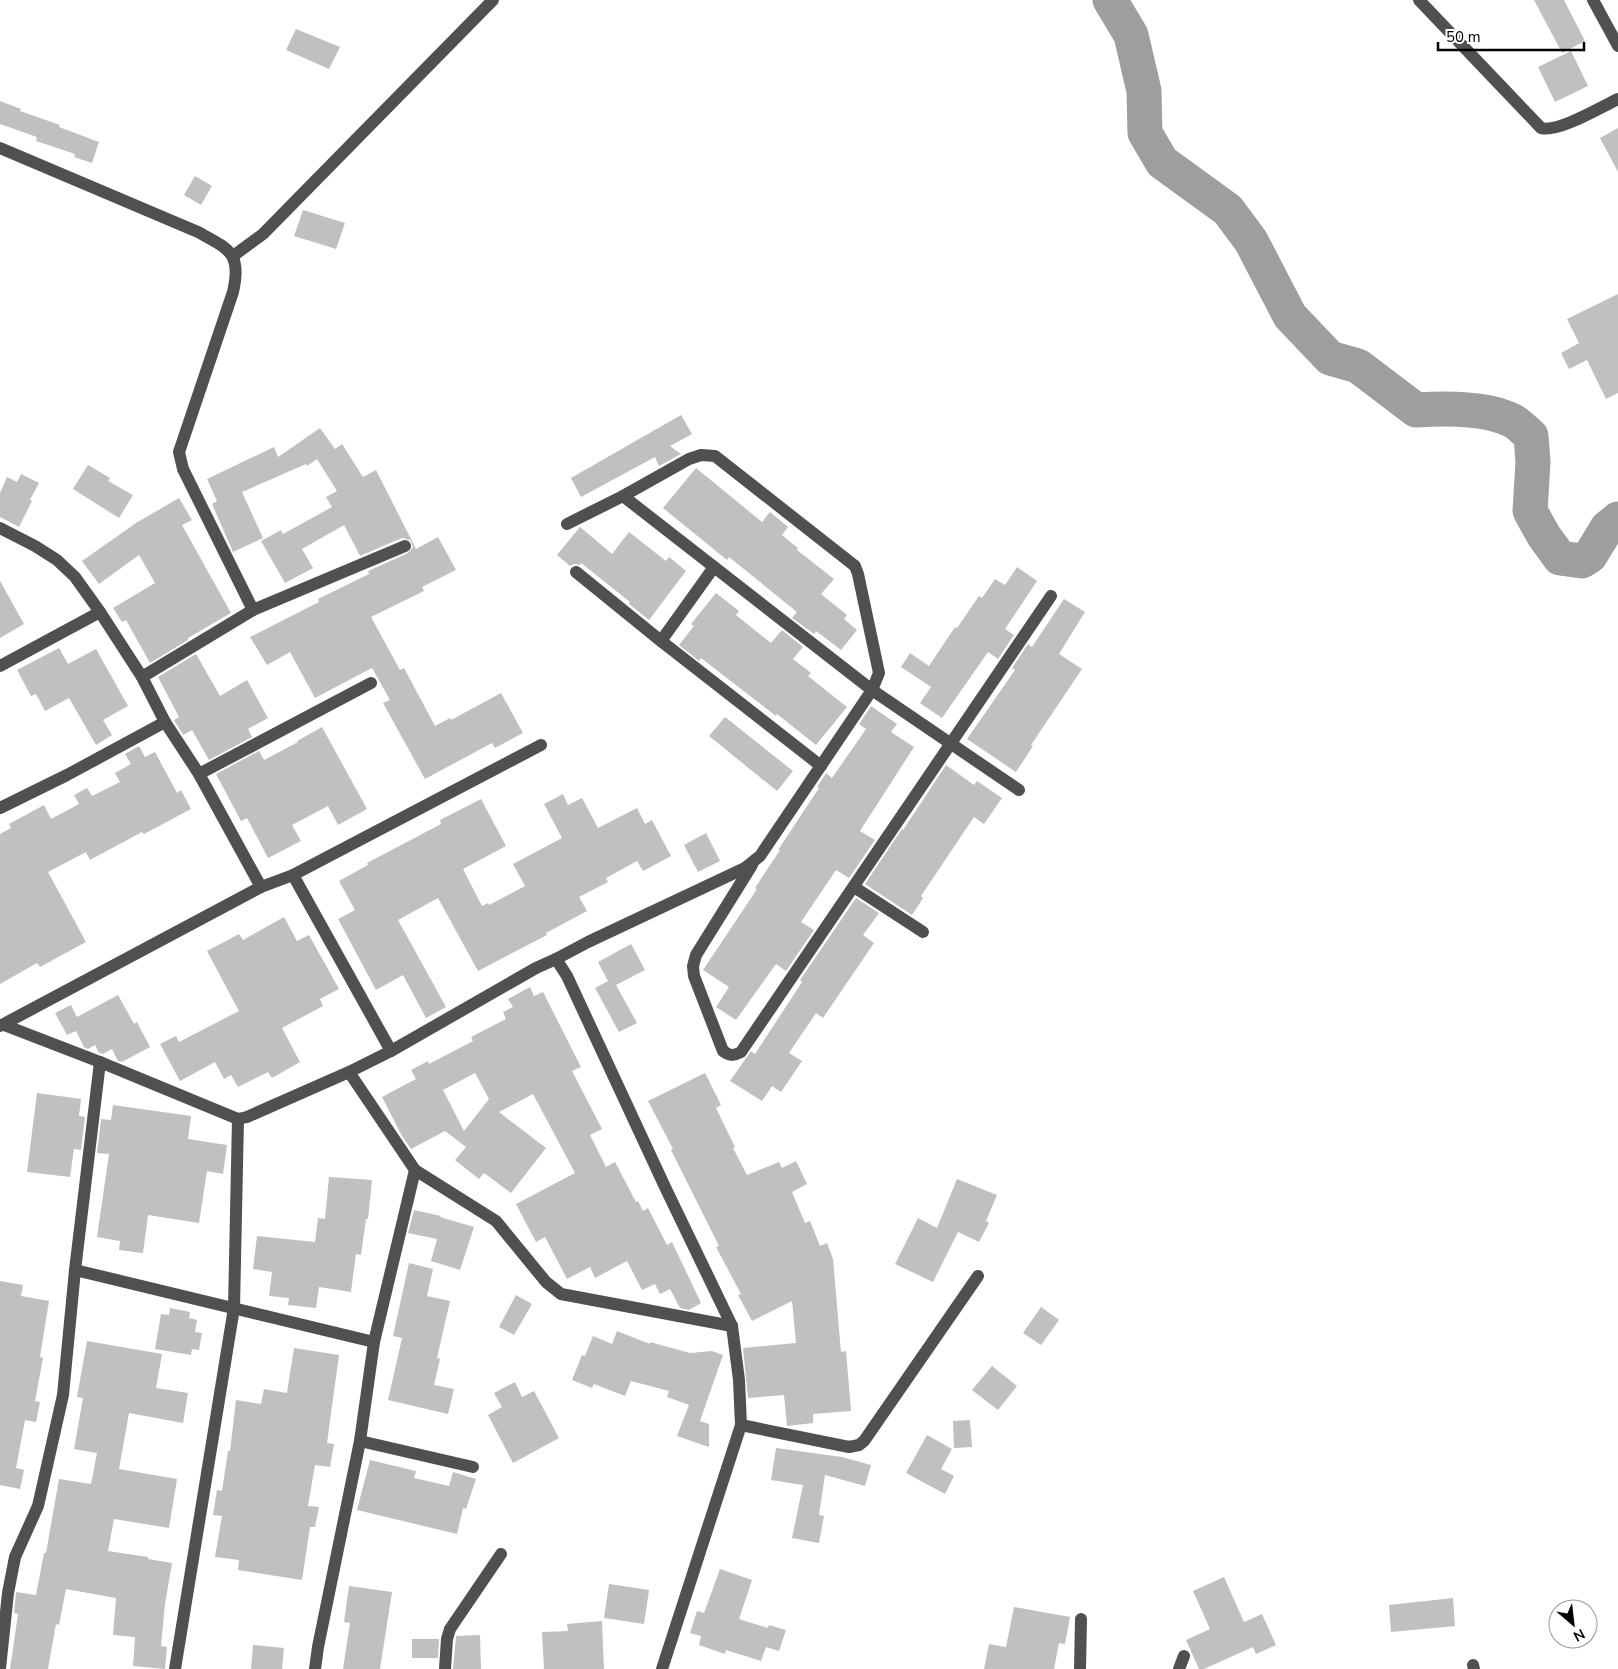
<svg xmlns="http://www.w3.org/2000/svg" width="1618" height="1669" font-family="'Nunito Sans',sans-serif">
  <rect width="100%" height="100%" fill="#fff"/>
  <g fill="none" stroke-linecap="round" stroke-linejoin="round">
    <path stroke="#9e9e9e" stroke-width="35" d="M 1110,0 L 1131,35 L 1144,91 L 1145,133 L 1162,162 L 1228,210 L 1251,241 L 1290,316 L 1330,358 L 1358,366 L 1416,410 C 1445,408 1487,407 1513,421 C 1519,424 1525,431 1531,436 L 1533,462 L 1530,511 L 1544,536 L 1560,558 L 1582,561 L 1590,556 L 1607,528 L 1618,519"/>
  </g>
  <g fill="#c0c0c0" fill-rule="evenodd">
    <path d="M 1534,0 L 1564,0 L 1585,41 L 1562,53 Z"/>
    <path d="M 296,29 L 340,47 L 329,69 L 286,50 Z"/>
    <path d="M 1571,51 L 1588,86 L 1555,102 L 1538,67 Z"/>
    <path d="M 0,101 L 21,109 L 20,111 L 60,125 L 59,127 L 99,142 L 92,163 L 74,157 L 75,154 L 36,141 L 37,137 L 0,124 Z"/>
    <path d="M 1618,128 L 1618,172 L 1600,138 Z"/>
    <path d="M 195,176 L 212,186 L 201,205 L 184,195 Z"/>
    <path d="M 303,210 L 345,223 L 336,249 L 294,236 Z"/>
    <path d="M 1618,294 L 1618,393 L 1606,399 L 1587,360 L 1569,369 L 1561,353 L 1579,343 L 1567,319 Z"/>
    <path d="M 681,415 L 692,434 L 670,446 L 681,454 L 659,466 L 655,457 L 581,497 L 571,478 Z"/>
    <path d="M 320,428 L 335,449 L 342,444 L 363,477 L 376,470 L 416,549 L 438,537 L 456,570 L 422,587 L 424,591 L 371,617 L 400,670 L 404,668 L 435,726 L 450,718 L 451,720 L 501,693 L 523,733 L 495,748 L 492,743 L 425,779 L 383,703 L 390,700 L 372,668 L 315,698 L 290,652 L 267,665 L 250,637 L 319,602 L 318,599 L 369,574 L 368,571 L 408,553 L 413,547 L 410,540 L 402,538 L 360,556 L 344,525 L 302,549 L 313,568 L 285,583 L 261,541 L 281,530 L 283,534 L 332,507 L 326,497 L 337,491 L 317,459 L 307,466 L 306,464 L 242,492 L 263,538 L 233,552 L 212,504 L 217,501 L 207,479 L 274,447 L 278,457 Z"/>
    <path d="M 88,465 L 110,478 L 108,481 L 133,495 L 119,518 L 73,489 Z"/>
    <path d="M 696,468 L 762,522 L 770,512 L 788,527 L 782,535 L 798,548 L 797,550 L 834,579 L 821,594 L 847,615 L 844,619 L 857,630 L 841,650 L 816,631 L 814,634 L 792,618 L 797,612 L 729,557 L 727,560 L 663,508 Z"/>
    <path d="M 21,474 L 39,483 L 30,500 L 32,501 L 19,527 L 0,517 L 0,493 L 7,477 L 17,482 Z"/>
    <path d="M 179,498 L 192,520 L 182,525 L 231,613 L 188,638 L 188,640 L 150,663 L 126,620 L 122,622 L 113,608 L 155,583 L 139,555 L 99,584 L 82,561 L 136,523 Z"/>
    <path d="M 580,527 L 612,554 L 629,532 L 666,561 L 669,557 L 686,571 L 649,620 L 629,604 L 630,602 L 581,563 L 580,565 L 574,564 L 570,566 L 557,555 Z"/>
    <path d="M 1017,567 L 1037,581 L 1005,629 L 1014,635 L 998,659 L 988,652 L 942,718 L 920,703 L 931,687 L 901,667 L 910,653 L 929,666 L 955,627 L 957,628 L 979,596 L 982,598 L 995,579 L 1005,585 Z"/>
    <path d="M 0,581 L 24,624 L 0,638 Z"/>
    <path d="M 716,593 L 739,611 L 736,615 L 771,643 L 782,630 L 803,647 L 793,659 L 811,673 L 808,676 L 847,707 L 816,745 L 777,714 L 776,716 L 701,658 L 699,661 L 679,645 L 694,626 L 691,624 Z"/>
    <path d="M 1064,599 L 1085,612 L 1059,654 L 1082,669 L 1031,745 L 1033,746 L 1016,772 L 967,739 L 1015,670 L 1012,668 L 1028,644 L 1032,647 Z"/>
    <path d="M 59,648 L 68,664 L 96,649 L 128,706 L 103,720 L 112,735 L 96,745 L 69,698 L 45,711 L 36,694 L 31,696 L 17,670 Z"/>
    <path d="M 196,654 L 220,696 L 247,680 L 268,718 L 248,729 L 252,737 L 209,760 L 192,730 L 183,735 L 174,720 L 179,717 L 158,677 Z"/>
    <path d="M 871,706 L 897,724 L 891,732 L 914,747 L 860,831 L 875,840 L 849,878 L 836,870 L 801,922 L 814,930 L 786,971 L 776,964 L 736,1020 L 716,1007 L 729,987 L 703,970 L 757,889 L 755,888 L 780,850 L 778,850 L 819,788 L 817,787 L 826,773 L 832,778 L 866,729 L 859,724 Z"/>
    <path d="M 725,717 L 793,771 L 777,791 L 709,736 Z"/>
    <path d="M 322,727 L 367,809 L 338,825 L 328,806 L 292,825 L 301,841 L 268,858 L 247,818 L 241,821 L 216,774 L 259,751 L 264,760 L 298,742 L 297,741 Z"/>
    <path d="M 139,746 L 145,757 L 155,752 L 177,793 L 181,790 L 191,809 L 144,834 L 142,832 L 90,860 L 86,852 L 48,872 L 86,942 L 40,967 L 37,963 L 0,984 L 0,834 L 11,828 L 9,824 L 44,805 L 51,819 L 79,804 L 74,795 L 87,788 L 92,796 L 120,782 L 115,773 L 131,764 L 125,754 Z"/>
    <path d="M 946,765 L 974,785 L 977,781 L 1002,798 L 984,824 L 974,817 L 921,896 L 923,898 L 912,915 L 865,884 L 902,829 L 903,830 Z"/>
    <path d="M 563,794 L 568,805 L 582,798 L 598,828 L 637,808 L 645,824 L 652,820 L 671,856 L 643,871 L 637,861 L 606,878 L 608,882 L 579,897 L 587,911 L 546,933 L 547,935 L 478,971 L 438,898 L 398,920 L 446,1007 L 426,1018 L 403,975 L 376,990 L 338,919 L 355,910 L 339,881 L 368,865 L 367,863 L 441,824 L 440,820 L 481,799 L 506,846 L 463,869 L 482,906 L 488,903 L 489,905 L 525,886 L 513,864 L 562,838 L 544,804 Z"/>
    <path d="M 706,833 L 720,861 L 698,872 L 684,845 Z"/>
    <path d="M 856,898 L 879,913 L 863,935 L 874,943 L 823,1018 L 816,1013 L 789,1053 L 802,1061 L 781,1092 L 772,1086 L 762,1101 L 730,1081 L 751,1051 L 755,1054 L 802,982 L 800,980 Z"/>
    <path d="M 284,917 L 297,941 L 309,935 L 339,989 L 320,999 L 323,1006 L 282,1028 L 300,1062 L 272,1078 L 268,1072 L 238,1087 L 231,1075 L 224,1079 L 215,1062 L 180,1081 L 160,1044 L 176,1036 L 179,1042 L 239,1011 L 207,951 L 239,934 L 243,940 Z"/>
    <path d="M 631,944 L 645,970 L 616,985 L 637,1023 L 619,1032 L 595,988 L 608,981 L 598,962 Z"/>
    <path d="M 530,987 L 534,996 L 543,992 L 581,1067 L 572,1071 L 602,1129 L 590,1135 L 606,1167 L 615,1162 L 636,1202 L 638,1201 L 643,1211 L 648,1208 L 667,1245 L 672,1242 L 701,1303 L 689,1310 L 680,1308 L 670,1289 L 660,1294 L 655,1284 L 642,1290 L 627,1261 L 595,1278 L 590,1267 L 567,1279 L 545,1237 L 536,1242 L 516,1204 L 575,1173 L 533,1094 L 499,1112 L 546,1148 L 511,1193 L 484,1173 L 479,1179 L 455,1160 L 466,1147 L 445,1131 L 411,1149 L 402,1136 L 382,1097 L 416,1079 L 411,1070 L 428,1061 L 429,1064 L 473,1041 L 471,1037 L 506,1019 L 503,1012 L 513,1007 L 508,999 ZM 475,1073 L 489,1099 L 464,1131 L 443,1090 Z"/>
    <path d="M 118,995 L 134,1024 L 137,1022 L 150,1047 L 122,1062 L 118,1061 L 112,1049 L 103,1054 L 99,1053 L 95,1045 L 88,1049 L 84,1047 L 76,1031 L 67,1035 L 55,1013 L 71,1005 L 77,1017 Z"/>
    <path d="M 705,1073 L 721,1105 L 716,1108 L 735,1147 L 733,1148 L 747,1175 L 779,1162 L 782,1168 L 796,1161 L 807,1184 L 792,1192 L 805,1223 L 810,1221 L 820,1246 L 827,1243 L 833,1259 L 841,1352 L 846,1351 L 851,1411 L 813,1414 L 813,1423 L 787,1426 L 784,1395 L 748,1398 L 743,1348 L 796,1343 L 792,1301 L 752,1321 L 738,1295 L 741,1294 L 716,1247 L 719,1246 L 671,1150 L 673,1149 L 648,1101 Z"/>
    <path d="M 37,1093 L 81,1099 L 79,1116 L 85,1117 L 81,1150 L 74,1149 L 70,1177 L 27,1172 Z"/>
    <path d="M 113,1105 L 191,1116 L 188,1139 L 227,1145 L 223,1174 L 207,1171 L 199,1223 L 148,1215 L 143,1253 L 119,1250 L 120,1241 L 97,1237 L 109,1154 L 97,1153 L 101,1119 L 111,1120 Z"/>
    <path d="M 329,1177 L 372,1180 L 368,1219 L 366,1219 L 361,1255 L 356,1254 L 351,1292 L 319,1287 L 316,1308 L 288,1305 L 289,1298 L 269,1296 L 272,1272 L 253,1269 L 257,1236 L 315,1242 L 318,1218 L 325,1219 Z"/>
    <path d="M 957,1179 L 997,1195 L 986,1221 L 989,1223 L 979,1242 L 958,1232 L 933,1282 L 895,1264 L 918,1218 L 937,1228 Z"/>
    <path d="M 414,1210 L 441,1216 L 440,1217 L 474,1227 L 460,1270 L 431,1261 L 437,1239 L 408,1233 Z"/>
    <path d="M 409,1263 L 433,1269 L 427,1296 L 450,1301 L 437,1358 L 440,1359 L 434,1385 L 454,1389 L 448,1414 L 388,1400 L 402,1338 L 393,1336 Z"/>
    <path d="M 0,1281 L 23,1285 L 21,1296 L 49,1301 L 40,1357 L 43,1358 L 35,1401 L 40,1402 L 36,1422 L 25,1420 L 16,1468 L 24,1470 L 20,1489 L 0,1485 Z"/>
    <path d="M 516,1295 L 532,1304 L 514,1335 L 499,1327 Z"/>
    <path d="M 1041,1307 L 1059,1320 L 1041,1345 L 1023,1333 Z"/>
    <path d="M 170,1308 L 190,1312 L 189,1318 L 197,1320 L 195,1332 L 202,1333 L 199,1350 L 192,1349 L 191,1355 L 155,1349 L 161,1314 L 169,1315 Z"/>
    <path d="M 617,1331 L 650,1344 L 650,1342 L 690,1353 L 712,1351 L 723,1355 L 700,1421 L 709,1424 L 709,1447 L 677,1436 L 689,1405 L 667,1397 L 669,1391 L 631,1381 L 625,1396 L 594,1384 L 592,1388 L 572,1380 L 582,1355 L 585,1356 L 593,1336 L 612,1344 Z"/>
    <path d="M 87,1341 L 162,1354 L 156,1388 L 188,1393 L 183,1423 L 129,1413 L 119,1469 L 177,1479 L 169,1528 L 114,1519 L 108,1551 L 148,1557 L 148,1559 L 172,1563 L 165,1604 L 161,1646 L 167,1647 L 165,1669 L 133,1666 L 135,1637 L 113,1635 L 116,1598 L 66,1589 L 59,1625 L 56,1624 L 48,1669 L 10,1669 L 18,1614 L 14,1613 L 16,1592 L 36,1595 L 44,1553 L 46,1553 L 59,1479 L 91,1484 L 97,1453 L 74,1449 L 83,1398 L 77,1397 Z"/>
    <path d="M 294,1348 L 339,1355 L 327,1443 L 334,1444 L 330,1467 L 315,1465 L 308,1506 L 319,1507 L 315,1527 L 310,1527 L 302,1580 L 238,1570 L 239,1560 L 215,1557 L 222,1516 L 213,1515 L 217,1490 L 222,1491 L 228,1451 L 230,1451 L 236,1400 L 261,1404 L 264,1389 L 287,1393 Z"/>
    <path d="M 992,1366 L 1017,1386 L 998,1410 L 972,1390 Z"/>
    <path d="M 515,1382 L 522,1397 L 534,1391 L 559,1438 L 513,1463 L 488,1415 L 502,1407 L 494,1393 Z"/>
    <path d="M 970,1420 L 972,1447 L 954,1448 L 953,1421 Z"/>
    <path d="M 927,1435 L 952,1449 L 941,1469 L 954,1476 L 945,1494 L 906,1473 Z"/>
    <path d="M 776,1448 L 842,1457 L 871,1465 L 865,1486 L 825,1475 L 819,1515 L 824,1516 L 819,1543 L 792,1538 L 803,1485 L 771,1480 Z"/>
    <path d="M 370,1460 L 416,1471 L 414,1478 L 449,1486 L 453,1472 L 476,1479 L 466,1509 L 463,1508 L 457,1534 L 357,1510 Z"/>
    <path d="M 720,1569 L 752,1580 L 739,1619 L 768,1628 L 769,1625 L 786,1630 L 779,1651 L 766,1647 L 761,1661 L 726,1650 L 725,1654 L 699,1645 L 701,1636 L 690,1633 L 697,1611 L 704,1613 Z"/>
    <path d="M 1224,1577 L 1244,1622 L 1262,1614 L 1276,1645 L 1256,1654 L 1253,1647 L 1204,1669 L 1199,1669 L 1186,1640 L 1210,1629 L 1193,1591 Z"/>
    <path d="M 609,1584 L 649,1590 L 644,1624 L 604,1618 Z"/>
    <path d="M 349,1586 L 392,1592 L 380,1669 L 343,1669 L 350,1623 L 344,1622 Z"/>
    <path d="M 1453,1598 L 1455,1626 L 1391,1632 L 1389,1605 Z"/>
    <path d="M 1014,1607 L 1070,1617 L 1065,1644 L 1059,1643 L 1054,1669 L 984,1669 L 989,1644 L 1006,1647 Z"/>
    <path d="M 602,1621 L 604,1669 L 544,1669 L 542,1632 L 568,1631 L 567,1624 Z"/>
    <path d="M 480,1635 L 481,1669 L 453,1669 L 456,1636 Z"/>
    <path d="M 412,1639 L 439,1639 L 438,1658 L 412,1658 Z"/>
    <path d="M 253,1645 L 284,1648 L 282,1669 L 251,1669 Z"/>
  </g>
  <g fill="none" stroke-linecap="round" stroke-linejoin="round">
    <g stroke="#505050" stroke-width="12">
      <path d="M 1419,0 L 1541,128 C 1558,133 1601,107 1618,99"/>
      <path d="M 1593,0 L 1618,46"/>
      <path d="M 0,148 L 198,232 C 229,249 242,253 233,292 L 179,452 L 183,469 L 253,610"/>
      <path d="M 233,256 L 263,234 L 493,0"/>
      <path d="M 623,496 L 872,690 L 1019,790"/>
      <path d="M 0,528 L 35,546 L 57,560 L 75,577 L 100,612 L 142,677 L 165,722 L 199,774 L 261,887"/>
      <path d="M 576,572 L 661,641 L 821,766"/>
      <path d="M 661,641 L 714,567"/>
      <path d="M 0,666 L 100,612"/>
      <path d="M 142,677 L 253,610 L 405,546"/>
      <path d="M 199,774 L 371,683"/>
      <path d="M 0,808 L 67,775 L 165,722"/>
      <path d="M 752,865 L 696,955 L 693,966 L 694,976 L 723,1051 C 730,1056 733,1056 741,1052 L 1051,596"/>
      <path d="M 293,875 L 541,745"/>
      <path d="M 854,887 L 923,932"/>
      <path d="M 556,959 L 588,942 L 745,868 L 760,856 L 872,690 L 879,673 L 858,574 L 855,566 L 715,456 L 701,455 L 689,459 L 623,496 L 567,524"/>
      <path d="M 4,1025 L 100,1062 L 238,1119 L 247,1117 L 349,1072 L 391,1051 L 536,968 L 556,959 L 567,976 L 665,1187 L 732,1326 L 739,1380 L 741,1425 L 662,1669"/>
      <path d="M 0,1026 L 261,887 L 293,875 L 391,1051"/>
      <path d="M 415,1170 L 496,1221 L 546,1282 L 561,1294 L 732,1326"/>
      <path d="M 75,1270 L 374,1342"/>
      <path d="M 741,1425 L 849,1447 L 859,1445 L 864,1441 L 978,1276"/>
      <path d="M 360,1441 L 473,1467"/>
      <path d="M 1473,1665 L 1474,1669"/>
      <path d="M 0,1668 L 8,1593 L 15,1557 L 38,1506 L 63,1395 L 75,1270 L 100,1062"/>
      <path d="M 175,1669 L 234,1308 L 238,1119"/>
      <path d="M 315,1669 L 318,1647 L 360,1441 L 374,1342 L 415,1170 L 349,1072"/>
      <path d="M 445,1669 L 447,1639 L 450,1629 L 501,1554"/>
      <path d="M 1080,1669 L 1081,1619"/>
      <path d="M 1179,1669 L 1184,1656"/>
    </g>
  </g>
  <g transform="translate(1573 1624) rotate(152)"><circle r="24" fill="#ffffff" stroke="#999999"/>
  <path d="M0-4L9 19L0 12L-9 19Z" fill="#000000"/>
  <text y="-8" font-size="14" font-weight="bold" text-anchor="middle" fill="#000000">N</text>
  </g>
  <path d="M1438 42v8h146v-8" fill="none" stroke="#000000" stroke-width="2.5"/>
  <text x="1446" y="42" font-size="15" fill="#000000" stroke="#ffffff" stroke-width="4" paint-order="stroke">50 m</text>
</svg>
